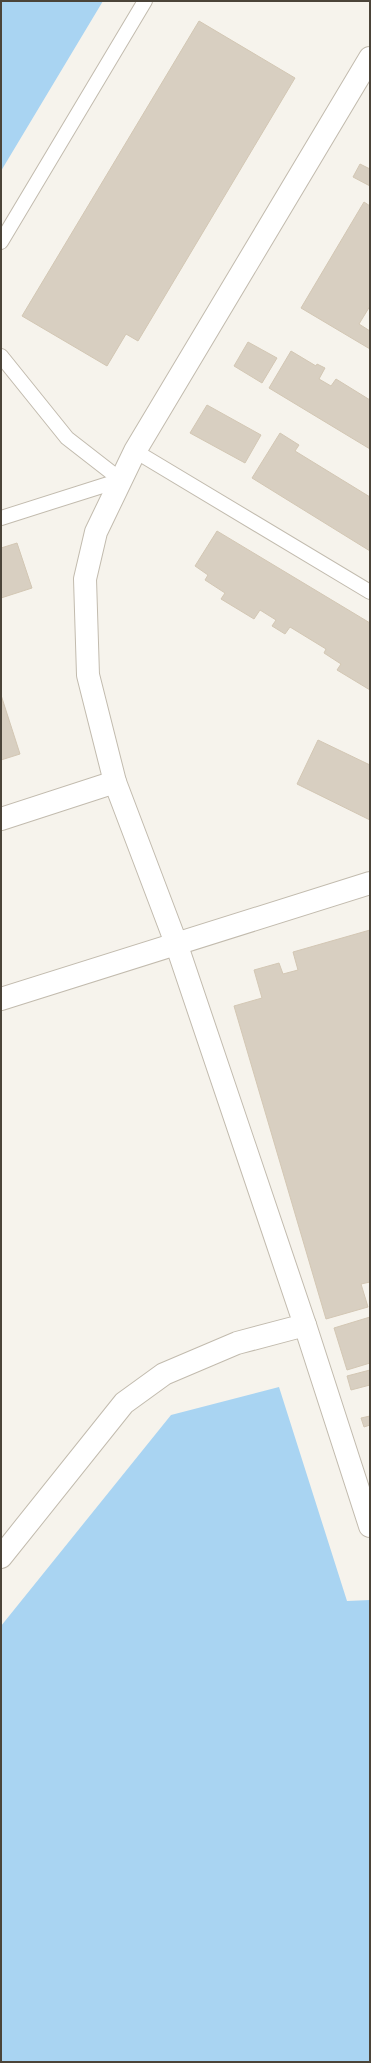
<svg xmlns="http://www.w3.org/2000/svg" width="371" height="2063" font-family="'IBM Plex Sans',sans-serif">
  <rect width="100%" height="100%" fill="#f6f3ec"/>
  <g fill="#a9d4f2">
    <path d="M 1,1 L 103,1 L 1,171 Z"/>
    <path d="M 279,1387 L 347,1601 L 370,1600 L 370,2062 L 1,2062 L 1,1626 L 171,1415 Z"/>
  </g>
  <g fill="#d8cfc1" stroke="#d3c7b4">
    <path d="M 199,21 L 295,78 L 138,341 L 126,334 L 107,366 L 22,316 Z"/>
    <path d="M 360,164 L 370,169 L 370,186 L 353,177 Z"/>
    <path d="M 364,202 L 370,206 L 370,306 L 359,324 L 370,331 L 370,349 L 301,308 Z"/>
    <path d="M 248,342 L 277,358 L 262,383 L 234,366 Z"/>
    <path d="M 291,351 L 316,366 L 317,364 L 325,368 L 319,379 L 331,386 L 336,379 L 370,400 L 370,449 L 269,388 Z"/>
    <path d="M 207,405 L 261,435 L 245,463 L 190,433 Z"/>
    <path d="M 280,433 L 299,445 L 295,451 L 370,497 L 370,551 L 252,478 Z"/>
    <path d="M 217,531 L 370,623 L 370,690 L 337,670 L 341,664 L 324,653 L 326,649 L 290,627 L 285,634 L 272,626 L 276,620 L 260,610 L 254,619 L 221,599 L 225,593 L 205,580 L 208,575 L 195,566 Z"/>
    <path d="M 17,543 L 32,588 L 1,598 L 1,548 Z"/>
    <path d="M 1,695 L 20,754 L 1,760 Z"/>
    <path d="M 318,740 L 370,765 L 370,820 L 297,784 Z"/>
    <path d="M 370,930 L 370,1282 L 361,1284 L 368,1307 L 326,1319 L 234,1006 L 262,998 L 254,970 L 279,963 L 283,974 L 298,970 L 293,952 Z"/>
    <path d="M 370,1317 L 370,1363 L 347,1370 L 334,1328 Z"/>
    <path d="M 370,1370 L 370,1385 L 351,1390 L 347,1376 Z"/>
    <path d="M 370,1416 L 370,1425 L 364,1427 L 361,1418 Z"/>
  </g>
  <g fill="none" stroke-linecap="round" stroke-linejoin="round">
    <g stroke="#c2bbae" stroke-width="16">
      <g id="service">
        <path d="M 1,242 L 145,1"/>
        <path d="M 1,356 L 67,438 L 121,480"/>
        <path d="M 135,451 L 370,592"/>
        <path d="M 1,518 L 121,480"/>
      </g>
    </g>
    <g stroke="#c2bbae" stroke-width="24">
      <g id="minor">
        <path d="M 1,819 L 115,782"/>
        <path d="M 305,1325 L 370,1526"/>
        <path d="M 1,1557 L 124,1403 L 164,1374 L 237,1343 L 305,1325 L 176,943"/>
      </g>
    </g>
    <g stroke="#c2bbae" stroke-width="24">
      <g id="tertiary">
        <path d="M 176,943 L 115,782 L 88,675 L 85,579 L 96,532 L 135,451 L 370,58"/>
        <path d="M 1,999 L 370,883"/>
      </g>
    </g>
    <use href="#service" stroke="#fff" stroke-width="14"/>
    <use href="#minor" stroke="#fff" stroke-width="22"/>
    <use href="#tertiary" stroke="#fff" stroke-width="22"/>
  </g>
  <rect width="371" height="2063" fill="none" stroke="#4b4439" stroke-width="4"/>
</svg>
